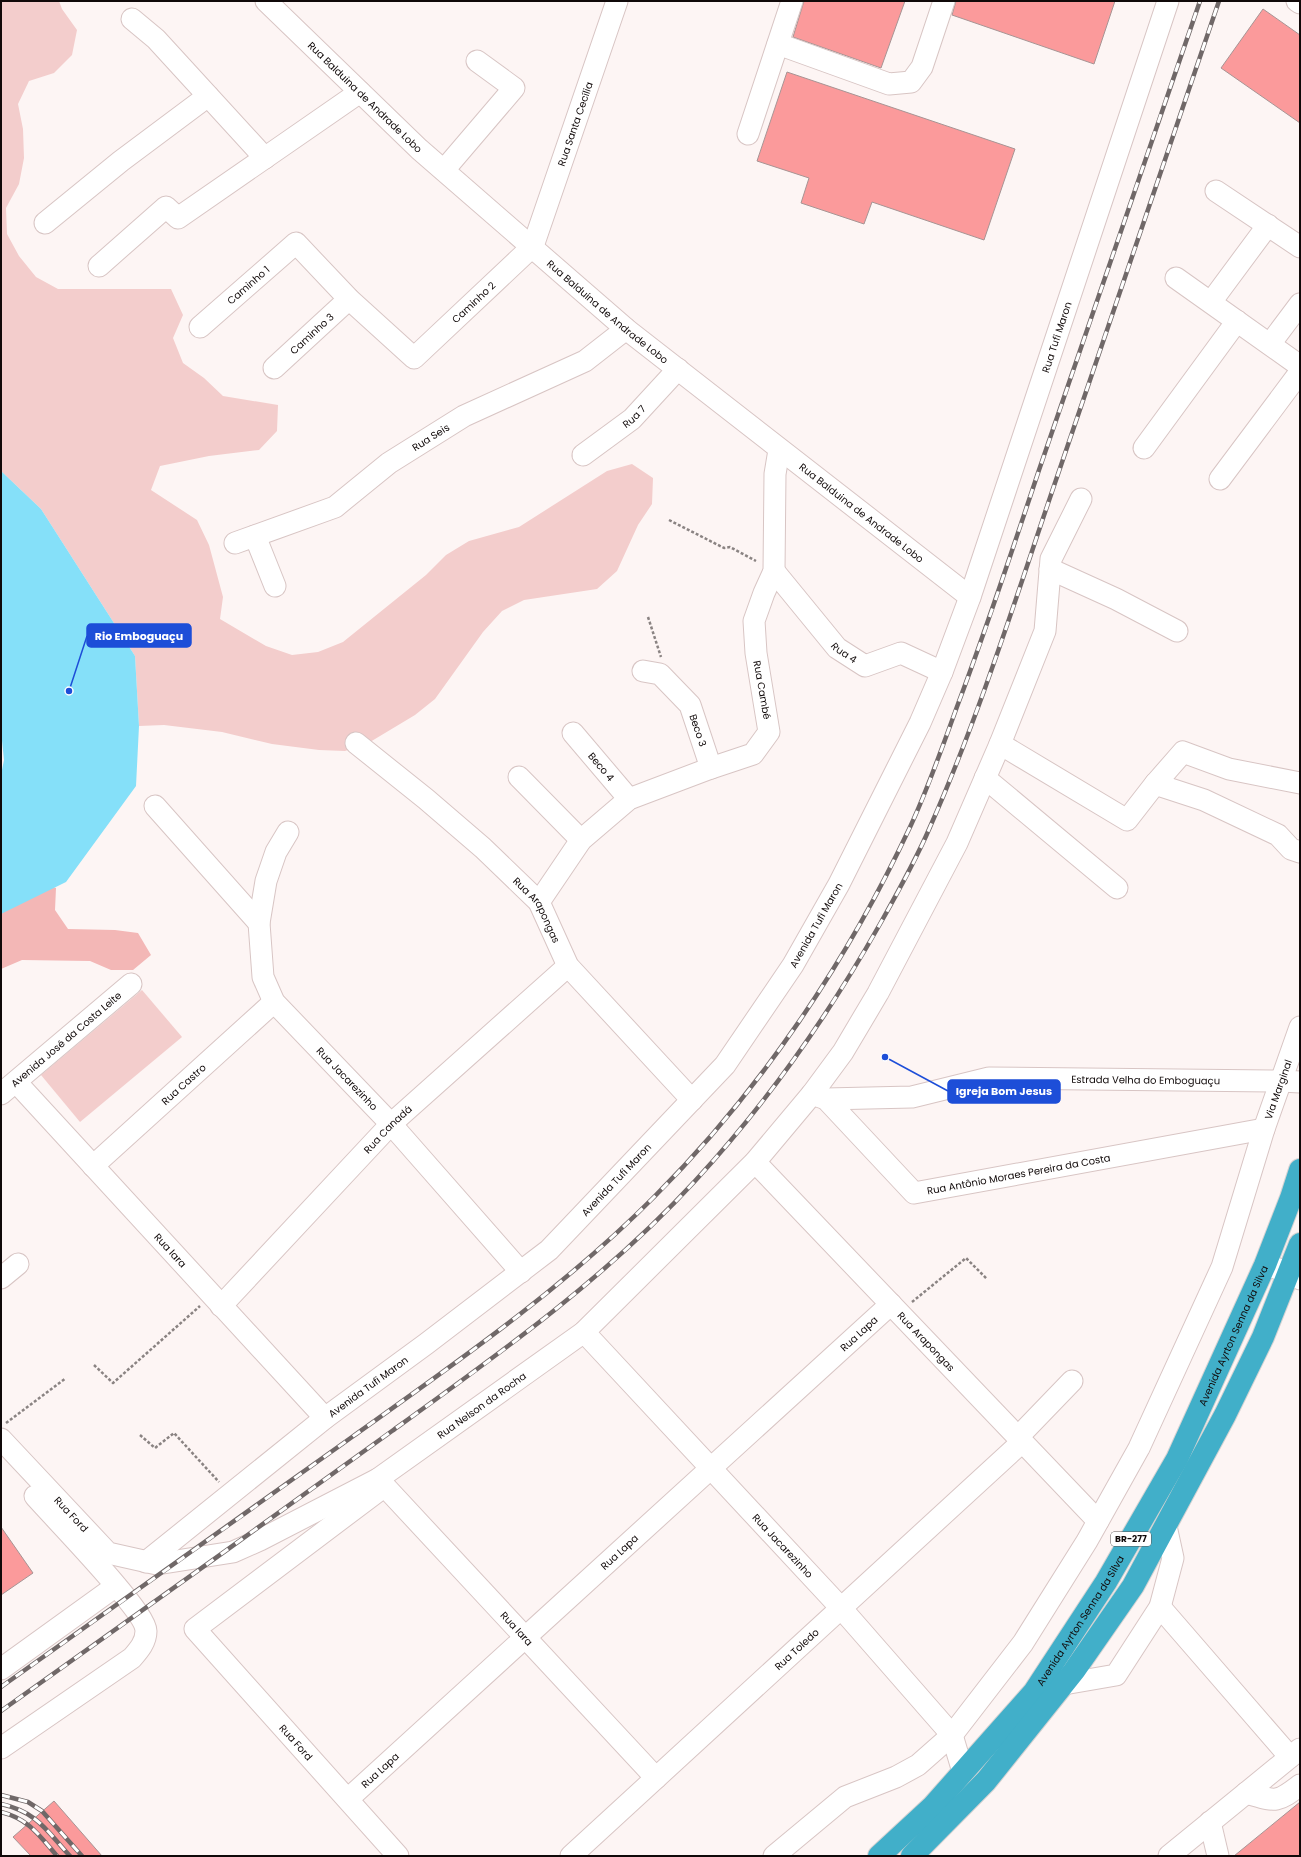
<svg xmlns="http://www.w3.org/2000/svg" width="1301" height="1857" font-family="Poppins,sans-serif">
  <rect width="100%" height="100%" fill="#fdf5f4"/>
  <g fill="#f3cdcc">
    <path d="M 1,1 L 59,1 L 62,9 L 77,30 L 72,55 L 54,73 L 29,81 L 18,104 L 23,129 L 24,158 L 19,184 L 6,208 L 7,234 L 19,256 L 36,277 L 58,289 L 171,289 L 183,315 L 173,338 L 183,363 L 204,378 L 223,396 L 278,405 L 277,431 L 259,450 L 209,456 L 160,466 L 151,490 L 197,520 L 209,545 L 223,597 L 220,619 L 266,646 L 292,655 L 318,652 L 343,642 L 426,575 L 446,555 L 469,541 L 519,527 L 607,471 L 632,464 L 653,478 L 652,504 L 638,525 L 617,571 L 597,589 L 524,600 L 502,611 L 483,632 L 435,699 L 415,715 L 370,742 L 345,751 L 319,750 L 272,744 L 222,732 L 164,725 L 139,726 L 135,656 L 41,509 L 1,471 Z"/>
    <path d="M 142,990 L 182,1037 L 80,1122 L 41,1075 Z"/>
  </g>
  <path fill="#f3b7b6" d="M 32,880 L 56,888 L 55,910 L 68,929 L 115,930 L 138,933 L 151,955 L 133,970 L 111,970 L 90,961 L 22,960 L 1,969 L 1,904 Z"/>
  <path fill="#85e0f9" d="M 1,471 L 41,509 L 135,656 L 139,726 L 136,786 L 66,882 L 1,914 L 1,775 L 4,760 L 1,731 Z"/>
  <g fill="#fb9a9b" stroke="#a79494">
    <path d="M 804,1 L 905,1 L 881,68 L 793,37 Z"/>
    <path d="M 956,1 L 1115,1 L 1094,64 L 952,15 Z"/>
    <path d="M 1263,9 L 1300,35 L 1300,123 L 1221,68 Z"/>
    <path d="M 787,72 L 1015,149 L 984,240 L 872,202 L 864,224 L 801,203 L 809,178 L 757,161 Z"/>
    <path d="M 1,1527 L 33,1573 L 1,1595 Z"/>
    <path d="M 54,1801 L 102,1856 L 31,1856 L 13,1837 Z"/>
    <path d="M 1300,1802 L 1300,1856 L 1234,1856 Z"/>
  </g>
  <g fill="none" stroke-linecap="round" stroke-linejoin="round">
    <g stroke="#d8c5c4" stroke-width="23">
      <g id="minor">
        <path id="s1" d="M 266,1 L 419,149 L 626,329 L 970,597"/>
        <path d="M 1297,1 L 1300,3"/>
        <path d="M 132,19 L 156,39 L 265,158"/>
        <path d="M 778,44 L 889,84 L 911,82 L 922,67 L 944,1"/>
        <path d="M 748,134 L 792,1"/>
        <path d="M 444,170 L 514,88 L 477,61"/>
        <path d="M 1216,191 L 1300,247"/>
        <path d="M 45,223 L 121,161 L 208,96"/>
        <path d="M 99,266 L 166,207 L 178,218 L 360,92"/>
        <path d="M 1176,278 L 1300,366"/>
        <path d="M 1211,302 L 1268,225"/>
        <path id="s2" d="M 200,327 L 296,243 L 349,299 L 414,358 L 533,246 L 617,1"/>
        <path d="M 1270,344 L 1300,304"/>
        <path id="s3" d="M 274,368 L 349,299"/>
        <path d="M 1144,448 L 1237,321"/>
        <path id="s4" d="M 583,455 L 632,419 L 678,369"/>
        <path d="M 1220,479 L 1300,372"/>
        <path d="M 255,536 L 275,586"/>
        <path id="s5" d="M 235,543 L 335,507 L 389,463 L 464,416 L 585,361 L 626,329"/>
        <path d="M 1050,569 L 1116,599 L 1177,631"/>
        <path id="s6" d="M 774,571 L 837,648 L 865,666 L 901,653 L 942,672"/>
        <path id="s7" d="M 643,671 L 660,674 L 690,705 L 711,768"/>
        <path id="s8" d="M 573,733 L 629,799"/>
        <path id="s9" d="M 356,743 L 426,799 L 483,848 L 539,902 L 568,966 L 692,1100"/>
        <path d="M 1000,744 L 1127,820 L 1155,784 L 1204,800 L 1278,835 L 1291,849 L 1300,852"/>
        <path d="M 519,777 L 581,840"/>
        <path d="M 985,778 L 1117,888"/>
        <path d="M 1155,784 L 1183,752 L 1229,769 L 1300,783"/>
        <path d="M 155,806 L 259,923"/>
        <path id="s10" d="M 288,832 L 276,852 L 266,881 L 259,923 L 263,977 L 274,1002 L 391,1124 L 521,1272"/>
        <path d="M 539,902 L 581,840 L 629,799 L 711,768 L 753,754 L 769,732 L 756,653 L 754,621 L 764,593 L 774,571 L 775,474 L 779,450"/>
        <path id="s11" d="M 17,1083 L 325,1418"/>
        <path id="s12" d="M 1,1094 L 131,984"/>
        <path id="s13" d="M 812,1094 L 826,1099 L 914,1193 L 1264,1129"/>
        <path id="s14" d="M 826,1099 L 912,1097 L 989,1078 L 1281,1081 L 1300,1082"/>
        <path id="s15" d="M 755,1162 L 1098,1521"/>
        <path id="s16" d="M 93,1166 L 274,1002"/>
        <path d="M 1265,1265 L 1289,1272 L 1300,1279"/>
        <path d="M 1,1278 L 18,1264"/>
        <path id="s17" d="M 221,1306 L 391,1124 L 568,966"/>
        <path id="s18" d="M 584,1332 L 841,1608 L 952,1735 L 963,1772"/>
        <path d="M 1018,1437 L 1072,1381"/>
        <path id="s19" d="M 1,1439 L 108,1553 L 157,1564 L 233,1552 L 260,1540 L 378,1479 L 584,1332 L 755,1162 L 812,1094 L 843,1052 L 878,993 L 957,843 L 1000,744 L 1045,631 L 1051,559 L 1081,499"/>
        <path id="s20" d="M 378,1479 L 656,1778"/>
        <path id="s21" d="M 382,1488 L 195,1629 L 398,1856"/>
        <path id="s22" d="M 146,1562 L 325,1418 L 426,1344 L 549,1250 L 725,1065 L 793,965 L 839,884 L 920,723 L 942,672 L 970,597 L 1168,1"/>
        <path d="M 1160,1607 L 1290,1757"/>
        <path d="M 1,1669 L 116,1586"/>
        <path d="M 1064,1684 L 1116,1675 L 1160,1607 L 1173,1558 L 1166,1526"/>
        <path d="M 1,1748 L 132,1658 C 139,1650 146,1642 146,1631 C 146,1611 53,1517 35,1496"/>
        <path d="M 1246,1793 C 1275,1801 1276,1804 1300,1785"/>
        <path id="s23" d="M 348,1799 L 891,1304"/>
        <path d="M 1210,1822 L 1218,1856"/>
        <path id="s24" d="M 571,1856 L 1022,1442"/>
        <path id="s25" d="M 774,1856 L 845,1797 L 896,1777 L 918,1765 L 952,1735 L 1023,1643 L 1087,1541 L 1139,1448 L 1222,1267 L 1264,1129 L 1300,1027"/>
        <path d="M 1169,1856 L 1300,1749"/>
      </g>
    </g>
    <g stroke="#d4d3d3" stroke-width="24">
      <g id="highway">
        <path id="s26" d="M 879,1856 L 933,1806 L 1034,1692 L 1106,1582 L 1177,1459 L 1265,1265 L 1291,1198 L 1300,1170"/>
        <path d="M 912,1856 L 986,1781 L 1074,1671 L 1133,1586 L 1225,1415 L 1263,1337 L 1300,1244"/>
      </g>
    </g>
    <g stroke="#8a8382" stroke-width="2.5" stroke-dasharray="3 2" stroke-linecap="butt">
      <path d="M 669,520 L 724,548 L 730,547 L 756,561"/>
      <path d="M 648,617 L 661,657"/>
      <path d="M 912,1302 L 966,1258 L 987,1279"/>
      <path d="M 94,1365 L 113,1383 L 200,1306"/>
      <path d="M 6,1423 L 66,1378"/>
      <path d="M 140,1435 L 155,1448 L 174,1433 L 219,1482"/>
    </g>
    <use href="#minor" stroke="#fff" stroke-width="21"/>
    <use href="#highway" stroke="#41afc9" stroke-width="22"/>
    <g stroke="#706868" stroke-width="4.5">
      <g id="rail">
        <path d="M 1,1687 C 118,1604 235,1521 352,1437 C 457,1362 564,1288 655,1196 C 761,1090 848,960 911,825 C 929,786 943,745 958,704 C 987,627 1013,548 1039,470 C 1093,314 1146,157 1200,1"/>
        <path d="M 1,1711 C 132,1618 262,1525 392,1431 C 499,1354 606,1278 695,1181 C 767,1103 828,1016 880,924 C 898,892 916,860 930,827 C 980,714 1017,594 1057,477 C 1111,318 1165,160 1219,1"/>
        <path d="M 1,1795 L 28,1802 L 42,1811 L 82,1856"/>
        <path d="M 1,1804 C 37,1812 46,1830 70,1856"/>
        <path d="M 1,1812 C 29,1819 39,1835 57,1856"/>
      </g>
    </g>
    <use href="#rail" stroke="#fff" stroke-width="3" stroke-dasharray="9" stroke-linecap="butt"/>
  </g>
  <g text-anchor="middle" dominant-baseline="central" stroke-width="3" stroke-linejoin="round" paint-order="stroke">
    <rect fill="#fff" stroke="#585353" stroke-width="1" x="1111" y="1532" width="40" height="14" rx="3"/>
    <g font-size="9" font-weight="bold" fill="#100909">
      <text x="1131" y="1539">BR-277</text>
    </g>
    <g font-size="10" fill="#100909" stroke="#fff">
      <text stroke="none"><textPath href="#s1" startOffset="138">Rua Balduina de Andrade Lobo</textPath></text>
      <text stroke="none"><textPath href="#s2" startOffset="585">Rua Santa Cecília</textPath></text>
      <text stroke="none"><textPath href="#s2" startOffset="64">Caminho 1</textPath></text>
      <text stroke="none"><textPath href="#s2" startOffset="374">Caminho 2</textPath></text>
      <text stroke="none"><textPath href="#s1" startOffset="462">Rua Balduina de Andrade Lobo</textPath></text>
      <text stroke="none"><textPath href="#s3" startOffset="51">Caminho 3</textPath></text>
      <text stroke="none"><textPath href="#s22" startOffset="1569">Rua Tufi Maron</textPath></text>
      <text stroke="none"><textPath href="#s4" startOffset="64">Rua 7</textPath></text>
      <text stroke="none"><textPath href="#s5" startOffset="225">Rua Seis</textPath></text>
      <text stroke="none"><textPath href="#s1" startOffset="786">Rua Balduina de Andrade Lobo</textPath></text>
      <text stroke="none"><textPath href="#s6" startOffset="108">Rua 4</textPath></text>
      <text transform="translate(762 690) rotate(80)">Rua Cambé</text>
      <text stroke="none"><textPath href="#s7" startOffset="87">Beco 3</textPath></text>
      <text stroke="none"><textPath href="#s8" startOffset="44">Beco 4</textPath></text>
      <text stroke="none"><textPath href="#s9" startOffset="248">Rua Arapongas</textPath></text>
      <text stroke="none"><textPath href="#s22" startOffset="932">Avenida Tufi Maron</textPath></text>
      <text stroke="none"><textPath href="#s12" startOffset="85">Avenida José da Costa Leite</textPath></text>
      <text stroke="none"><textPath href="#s10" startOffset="284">Rua Jacarezinho</textPath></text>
      <text stroke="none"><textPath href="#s14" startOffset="322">Estrada Velha do Emboguaçu</textPath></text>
      <text stroke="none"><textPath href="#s16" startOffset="122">Rua Castro</textPath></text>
      <text stroke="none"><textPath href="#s25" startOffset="946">Via Marginal</textPath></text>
      <text stroke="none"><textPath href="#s17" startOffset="243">Rua Canadá</textPath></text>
      <text stroke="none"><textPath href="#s13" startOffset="250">Rua Antônio Moraes Pereira da Costa</textPath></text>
      <text stroke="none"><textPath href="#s22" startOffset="607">Avenida Tufi Maron</textPath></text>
      <text stroke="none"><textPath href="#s11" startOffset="227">Rua Iara</textPath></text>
      <text stroke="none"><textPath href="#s23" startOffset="691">Rua Lapa</textPath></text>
      <text stroke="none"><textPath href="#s26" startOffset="635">Avenida Ayrton Senna da Silva</textPath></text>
      <text stroke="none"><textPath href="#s15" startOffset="248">Rua Arapongas</textPath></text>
      <text stroke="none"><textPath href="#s22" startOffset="283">Avenida Tufi Maron</textPath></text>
      <text stroke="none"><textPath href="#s19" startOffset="573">Rua Nelson da Rocha</textPath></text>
      <text stroke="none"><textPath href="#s19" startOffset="103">Rua Ford</textPath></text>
      <text stroke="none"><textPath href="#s18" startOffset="292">Rua Jacarezinho</textPath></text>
      <text stroke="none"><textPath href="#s23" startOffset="367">Rua Lapa</textPath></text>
      <text stroke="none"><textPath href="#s26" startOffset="311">Avenida Ayrton Senna da Silva</textPath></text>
      <text stroke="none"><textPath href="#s20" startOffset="204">Rua Iara</textPath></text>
      <text stroke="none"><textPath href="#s24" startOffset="306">Rua Toledo</textPath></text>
      <text stroke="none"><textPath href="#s21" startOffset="386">Rua Ford</textPath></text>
      <text stroke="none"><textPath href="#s23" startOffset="43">Rua Lapa</textPath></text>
    </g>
  </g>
  <path fill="none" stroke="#1d4ed8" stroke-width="1.5" d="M69 691L87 636M885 1057L948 1091"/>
  <g fill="#1d4ed8" stroke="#fff" stroke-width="1.5">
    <circle cx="69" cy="691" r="4"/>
    <circle cx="885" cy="1057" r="4"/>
  </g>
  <g fill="#1d4ed8" stroke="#1d4ed8" stroke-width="1.5">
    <rect x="87" y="624" width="104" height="23" rx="4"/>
    <rect x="948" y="1080" width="112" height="23" rx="4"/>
  </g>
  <g font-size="11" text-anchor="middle" font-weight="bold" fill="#fff">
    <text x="139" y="640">Rio Emboguaçu</text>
    <text x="1004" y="1095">Igreja Bom Jesus</text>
  </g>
  <rect width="1301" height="1857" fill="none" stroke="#100909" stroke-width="4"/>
</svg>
